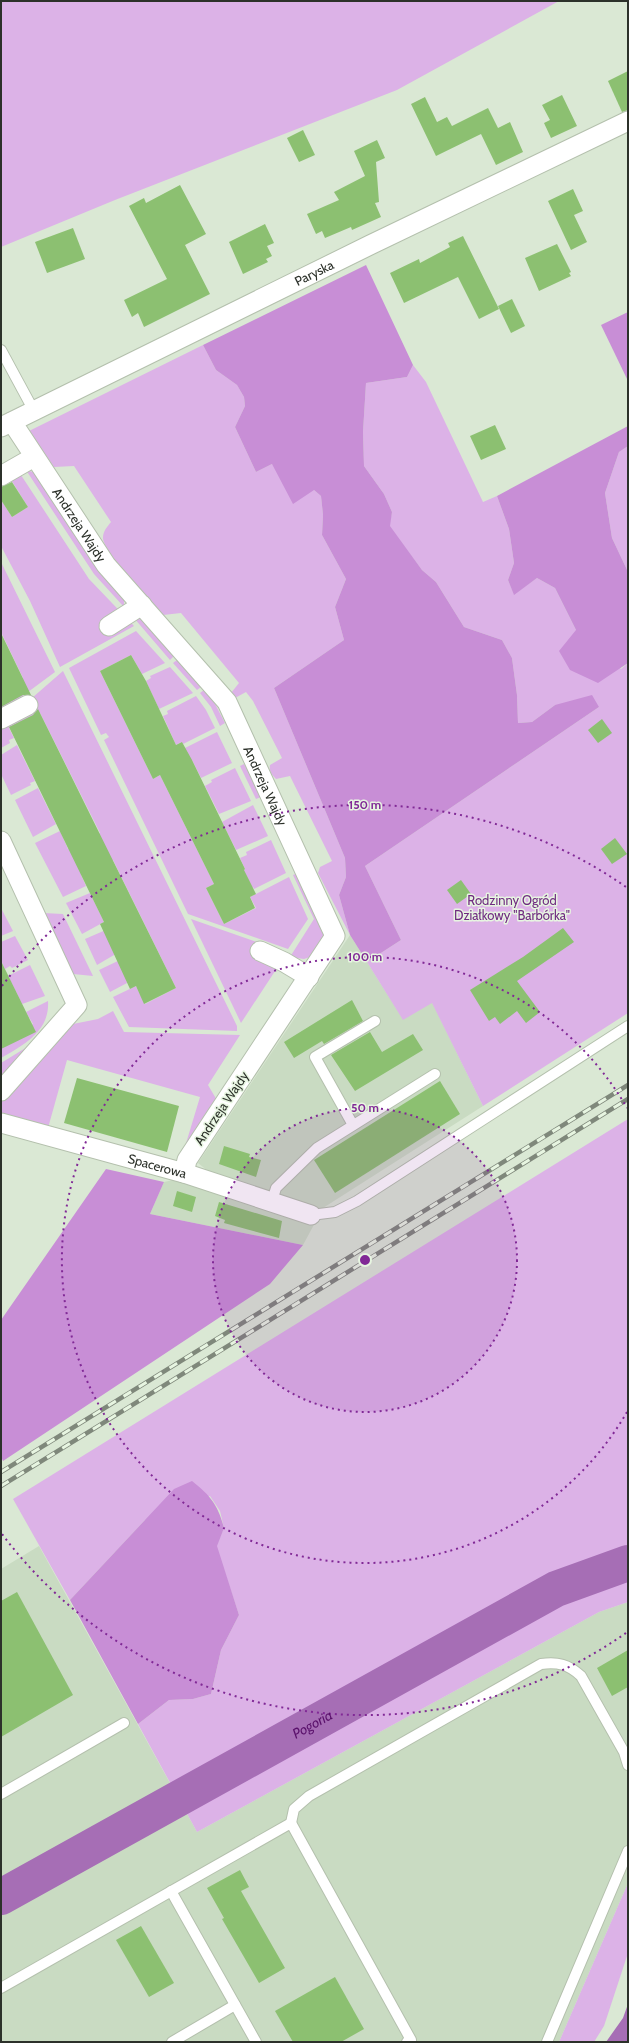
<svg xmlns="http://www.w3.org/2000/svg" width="629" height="2043" font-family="Cabin,sans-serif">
  <rect width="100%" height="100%" fill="#dae8d4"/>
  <g fill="#c9dbc2">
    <path d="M 350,935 L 403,1019 L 432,1002 L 483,1106 L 323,1208 L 303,1245 L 150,1214 L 164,1182 L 209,1172 L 198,1163 Z"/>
    <path d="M 39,1546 L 197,1832 L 599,1612 L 628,1602 L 628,1883 L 559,2042 L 1,2042 L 1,1569 Z"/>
  </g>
  <g fill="#dcb2e7">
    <path d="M 1,1 L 559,1 L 397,90 L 115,200 L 1,247 Z"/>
    <path d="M 203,345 L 216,370 L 237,385 L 244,397 L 245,406 L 235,427 L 256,472 L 272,464 L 314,490 L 321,496 L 323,515 L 322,535 L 346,579 L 335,607 L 344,640 L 274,688 L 345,858 L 346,877 L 339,895 L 350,935 L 318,873 L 320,867 L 332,861 L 290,776 L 276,779 C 271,774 269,771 270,765 L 282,758 L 253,701 L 246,692 L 235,698 L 231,693 L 239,683 L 181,613 L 163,615 C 152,603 103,552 103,538 C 103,531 107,527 111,522 L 74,466 L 54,467 L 29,431 Z"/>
    <path d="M 413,365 L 426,382 L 483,502 L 497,496 L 509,529 L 514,563 L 508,580 L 514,594 L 537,578 L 555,588 L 576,630 L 621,669 L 628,663 L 628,1013 L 483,1106 L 432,1003 L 403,1020 L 367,962 L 401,940 L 365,866 L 599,707 L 555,705 L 532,722 L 518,723 L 517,695 L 512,658 L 502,640 L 464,627 L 436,582 L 422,570 L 389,526 L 392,512 L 384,494 L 364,466 L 363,432 L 366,383 L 407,377 Z"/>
    <path d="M 628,446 L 628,572 L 612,538 L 605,493 L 619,452 Z"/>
    <path d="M 26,470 L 33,472 L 36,476 L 99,571 L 124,599 L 124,607 L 94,574 Z"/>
    <path d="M 19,472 L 89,579 L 134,626 L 60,667 L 30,601 L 1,546 L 1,500 L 12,517 L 28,507 L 10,478 Z"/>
    <path d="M 1,562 L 55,672 L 1,712 L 1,689 L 23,678 L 1,632 Z"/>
    <path d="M 137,617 L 141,619 L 174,656 L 170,660 L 134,618 Z"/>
    <path d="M 136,631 L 165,663 L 142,674 L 131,655 L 100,671 L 153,779 L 160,775 L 214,884 L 206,888 L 224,924 L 256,908 L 250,897 L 289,877 L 308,919 L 288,949 L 188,914 L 104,740 L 109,737 L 106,733 L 101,735 L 69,668 Z"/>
    <path d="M 177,660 L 201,687 L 197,690 L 173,663 Z"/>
    <path d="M 170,667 L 193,693 L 159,709 L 146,681 L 151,678 L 150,676 Z"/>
    <path d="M 63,671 L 237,1026 L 237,1031 L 129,1027 L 113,997 L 136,986 L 145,1004 L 176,988 L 113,860 L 81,875 L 86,886 L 63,897 L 35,843 L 60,831 L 68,849 L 100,833 L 40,713 L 9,728 L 14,738 L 9,740 L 10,743 L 1,748 L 1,725 Z"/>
    <path d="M 204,690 L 214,702 L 225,723 L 220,726 L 211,707 L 200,693 Z"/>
    <path d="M 196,696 L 206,710 L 215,728 L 183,744 L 182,742 L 176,745 L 163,716 L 168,714 L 167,711 Z"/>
    <path d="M 217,732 L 232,763 L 201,778 L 192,760 L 185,763 L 185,748 Z"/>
    <path d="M 17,745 L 35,781 L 30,783 L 31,785 L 11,795 L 1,774 L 1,755 Z"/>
    <path d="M 244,764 L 261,797 L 256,799 L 240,766 Z"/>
    <path d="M 235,768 L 251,801 L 219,814 L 205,786 L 212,782 L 211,780 Z"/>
    <path d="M 38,788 L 56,824 L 33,837 L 15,800 Z"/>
    <path d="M 253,805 L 268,836 L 236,850 L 222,822 Z"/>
    <path d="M 271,840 L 286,873 L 254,889 L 253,887 L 247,890 L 238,873 L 245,869 L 240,858 L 247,855 L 246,852 Z"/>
    <path d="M 298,873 L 326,933 L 313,956 L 304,959 L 290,957 L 314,919 L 293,875 Z"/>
    <path d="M 90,893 L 104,922 L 82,934 L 66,903 Z"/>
    <path d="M 1,908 L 13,931 L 1,936 Z"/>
    <path d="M 43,913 L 63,914 L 93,976 L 73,974 Z"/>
    <path d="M 191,919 L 280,950 L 279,965 L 241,1023 Z"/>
    <path d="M 108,929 L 119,952 L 97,965 L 85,939 Z"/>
    <path d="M 15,936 L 28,960 L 12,968 L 10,966 L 5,969 L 1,961 L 1,942 Z"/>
    <path d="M 122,959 L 127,983 L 110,992 L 99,970 Z"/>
    <path d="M 30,965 L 45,996 L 22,1004 L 8,976 Z"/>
    <path d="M 48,1001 C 50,1031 24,1045 1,1058 L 1,1039 L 33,1024 L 26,1012 Z"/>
    <path d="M 113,1011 L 124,1032 L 240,1035 L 208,1085 L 218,1102 L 184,1150 L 200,1097 L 67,1060 L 48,1128 L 1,1115 L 1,1098 L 64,1030 L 73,1024 L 98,1019 Z"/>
    <path d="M 37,1041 L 1,1079 L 1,1063 Z"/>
    <path d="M 628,1119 L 628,1602 L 599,1612 L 197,1832 L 138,1724 L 169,1700 L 193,1699 L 211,1694 L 221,1650 L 239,1615 L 216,1546 L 224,1528 L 220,1511 L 210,1496 L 145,1520 L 70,1600 L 13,1499 Z"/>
    <path d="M 628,1883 L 628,1953 L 604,2026 L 594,2042 L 559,2042 Z"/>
  </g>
  <g fill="#c88ed6">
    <path d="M 366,265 L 413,365 L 407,377 L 366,383 L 363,432 L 364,466 L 384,494 L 392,512 L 390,526 L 422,570 L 436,582 L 464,627 L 502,640 L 512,658 L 517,695 L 518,723 L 532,722 L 555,705 L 592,695 L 599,707 L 365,866 L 401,940 L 367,962 L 350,935 L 339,895 L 346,877 L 345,858 L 274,688 L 344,640 L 335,607 L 346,579 L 322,535 L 323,515 L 321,496 L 314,490 L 293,504 L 272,464 L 256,472 L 235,427 L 245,406 L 244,397 L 237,385 L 216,370 L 203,345 Z"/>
    <path d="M 628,312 L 628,381 L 601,325 Z"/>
    <path d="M 628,426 L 628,446 L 619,452 L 605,493 L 612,538 L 628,572 L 628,663 L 598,683 L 570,670 L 559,651 L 576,630 L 555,588 L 537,578 L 514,595 L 508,580 L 514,563 L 509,529 L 497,496 Z"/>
    <path d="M 106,1169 L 164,1182 L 150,1214 L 303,1245 L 270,1284 L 3,1461 L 1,1457 L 1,1320 Z"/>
    <path d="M 192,1481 C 211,1496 218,1505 224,1528 L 217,1546 L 239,1615 L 221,1650 L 211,1694 L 193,1699 L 169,1700 L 138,1724 L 70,1600 L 174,1489 Z"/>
  </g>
  <path fill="#a66eb5" d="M 628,2004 L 628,2042 L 606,2042 L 623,2018 Z"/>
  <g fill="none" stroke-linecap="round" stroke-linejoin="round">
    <path stroke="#a66eb5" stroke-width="36" id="s1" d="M 1,1897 L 556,1589 L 628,1563"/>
  </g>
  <g fill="#8cc071">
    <path d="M 628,71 L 628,110 L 622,112 L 608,81 Z"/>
    <path d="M 562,95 L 577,126 L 551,138 L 544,123 L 550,120 L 542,105 Z"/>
    <path d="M 425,97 L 437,122 L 447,117 L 452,126 L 488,108 L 498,128 L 510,122 L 523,152 L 496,165 L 481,134 L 436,156 L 411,104 Z"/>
    <path d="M 303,130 L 315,155 L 299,162 L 287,138 Z"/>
    <path d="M 377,140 L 385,158 L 376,162 L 379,202 L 375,203 L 381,217 L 352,230 L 351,227 L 325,238 L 322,231 L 316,234 L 307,214 L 339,200 L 334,192 L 365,176 L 354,151 Z"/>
    <path d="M 180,185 L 206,234 L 185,245 L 210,294 L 144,327 L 138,313 L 132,317 L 124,300 L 167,279 L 129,206 L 144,198 L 146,203 Z"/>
    <path d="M 573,189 L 583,211 L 574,215 L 587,242 L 571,250 L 548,201 Z"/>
    <path d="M 265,224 L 274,243 L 267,246 L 272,256 L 266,259 L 268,262 L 243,274 L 229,242 Z"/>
    <path d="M 73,228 L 85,259 L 47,273 L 35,242 Z"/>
    <path d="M 463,236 L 499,309 L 479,319 L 458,277 L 404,303 L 390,273 L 419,259 L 420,263 L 450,247 L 448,243 Z"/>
    <path d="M 557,244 L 571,272 L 569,273 L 571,276 L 539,291 L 525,258 Z"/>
    <path d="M 512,299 L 525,326 L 511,333 L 498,306 Z"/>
    <path d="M 495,425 L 506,449 L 481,460 L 470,436 Z"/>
    <path d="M 12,482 L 28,507 L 12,517 L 1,500 L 1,487 Z"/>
    <path d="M 1,633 L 31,695 L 23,695 L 1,707 Z"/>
    <path d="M 131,655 L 146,681 L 176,745 L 182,742 L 192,760 L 245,869 L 244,870 L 256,894 L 250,897 L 255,908 L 224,924 L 206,888 L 214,884 L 160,775 L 153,779 L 100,671 Z"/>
    <path d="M 38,709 L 176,988 L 144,1004 L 136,986 L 130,989 L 100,924 L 104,922 L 9,727 L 33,715 Z"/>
    <path d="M 602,719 L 612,733 L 598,743 L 588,730 Z"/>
    <path d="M 615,838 L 627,854 L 612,864 L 601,849 Z"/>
    <path d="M 461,880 L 471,894 L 457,904 L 447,890 Z"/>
    <path d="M 563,928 L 574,942 L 517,981 L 540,1012 L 526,1023 L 517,1011 L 500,1024 L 495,1017 L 489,1021 L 470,990 L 523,957 Z"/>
    <path d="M 1,961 L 36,1032 L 1,1049 Z"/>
    <path d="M 352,1000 L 363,1021 L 324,1044 L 322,1041 L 294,1058 L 284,1042 Z"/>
    <path d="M 370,1032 L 382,1052 L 413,1034 L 423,1050 L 355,1091 L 331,1055 Z"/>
    <path d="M 77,1078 L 179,1106 L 167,1152 L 64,1123 Z"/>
    <path d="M 440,1081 L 460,1114 L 335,1193 L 314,1160 Z"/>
    <path d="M 224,1146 L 250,1154 L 249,1157 L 261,1160 L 256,1177 L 219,1164 Z"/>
    <path d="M 177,1191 L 196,1197 L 192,1212 L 173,1206 Z"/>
    <path d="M 219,1202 L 282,1221 L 279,1238 L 224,1223 L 225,1220 L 215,1216 Z"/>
    <path d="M 17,1592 L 73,1695 L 1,1737 L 1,1601 Z"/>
    <path d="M 628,1650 L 628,1687 L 612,1696 L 597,1668 Z"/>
    <path d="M 240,1870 L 249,1887 L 241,1891 L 285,1968 L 259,1983 L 222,1919 L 224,1918 L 207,1888 Z"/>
    <path d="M 141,1926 L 174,1983 L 149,1997 L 116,1940 Z"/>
    <path d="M 335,1977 L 364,2029 L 341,2042 L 293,2042 L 275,2011 Z"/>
  </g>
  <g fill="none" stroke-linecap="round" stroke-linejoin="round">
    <g stroke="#b4c0ad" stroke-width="12">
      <g id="service">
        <path d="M 1,350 L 34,411"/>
        <path d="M 353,1125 L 315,1057 L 375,1021"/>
        <path d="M 272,1201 L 276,1188 L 317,1148 L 435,1074"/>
        <path d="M 311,1215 L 335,1212 L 357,1201 L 628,1026"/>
        <path d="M 1,1794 L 124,1723"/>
        <path d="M 291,1823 L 294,1809 L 309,1796 L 541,1664 C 558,1662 568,1664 581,1676 L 624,1752 L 628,1765"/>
        <path d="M 171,1891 L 256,2042"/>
        <path d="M 1,1988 L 291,1823 L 411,2040 L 407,2042"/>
        <path d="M 172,2042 L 235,2005"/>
        <path d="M 547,2042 L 628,1851"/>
      </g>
    </g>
    <g stroke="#b4c0ad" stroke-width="21">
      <g id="minor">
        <path id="s2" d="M 12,422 L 106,565 L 227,702 L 335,936 L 187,1160 L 184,1173"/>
        <path id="s3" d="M 1,427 L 370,245 L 628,121"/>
        <path d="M 1,476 L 34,457"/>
        <path d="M 109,626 L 142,605"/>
        <path d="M 1,719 L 28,705"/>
        <path d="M 1,841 L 77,1005 L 1,1091"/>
        <path d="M 260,951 L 284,962 L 309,977"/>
        <path id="s4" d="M 1,1123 L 184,1173 L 311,1215"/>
      </g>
    </g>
    <use href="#service" stroke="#fff" stroke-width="10"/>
    <use href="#minor" stroke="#fff" stroke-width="19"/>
    <g stroke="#7f887b" stroke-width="4.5">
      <g id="rail">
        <path d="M 1,1472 L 628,1085"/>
        <path d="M 1,1486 L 628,1099"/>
      </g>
    </g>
    <use href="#rail" stroke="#e7f5e1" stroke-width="3" stroke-dasharray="9" stroke-linecap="butt"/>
  </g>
  <circle cx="365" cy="1260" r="152" fill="#812996" fill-opacity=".12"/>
  <g fill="none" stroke="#812996" stroke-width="2" stroke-dasharray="2 4">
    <circle cx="365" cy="1260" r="152"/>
    <path d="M627 1412A303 303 0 1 1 627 1108"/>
    <path d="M626 1633A455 455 0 0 1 2 1534M2 986A455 455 0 0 1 626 887"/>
  </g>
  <g text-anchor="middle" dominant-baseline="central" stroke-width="3" stroke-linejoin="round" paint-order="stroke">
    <g font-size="13" fill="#2c312a" stroke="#e7f5e1">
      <text stroke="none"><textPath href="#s3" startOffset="349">Paryska</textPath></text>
      <text stroke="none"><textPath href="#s2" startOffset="123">Andrzeja Wajdy</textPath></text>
      <text stroke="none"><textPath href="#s2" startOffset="446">Andrzeja Wajdy</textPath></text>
      <text transform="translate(221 1108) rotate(-56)">Andrzeja Wajdy</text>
      <text stroke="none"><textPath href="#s4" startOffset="162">Spacerowa</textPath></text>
    </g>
    <g font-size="13" fill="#702b81" stroke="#e7f5e1">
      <text x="512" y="900">Rodzinny Ogród<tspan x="512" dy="15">Działkowy "Barbórka"</tspan></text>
    </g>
    <g font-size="14" font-style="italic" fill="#5a116b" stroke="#e7f5e1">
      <text stroke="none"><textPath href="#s1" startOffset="356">Pogoria</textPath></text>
    </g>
  </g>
  <circle cx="365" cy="1260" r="6" fill="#812996" stroke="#e7f5e1" stroke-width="2"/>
  <g font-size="12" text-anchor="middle" font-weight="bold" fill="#812996" stroke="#e7f5e1" stroke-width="3" stroke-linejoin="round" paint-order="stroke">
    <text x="365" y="809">150 m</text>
    <text x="365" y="961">100 m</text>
    <text x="365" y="1112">50 m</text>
  </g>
  <rect width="629" height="2043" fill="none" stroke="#2c312a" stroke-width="4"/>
</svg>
